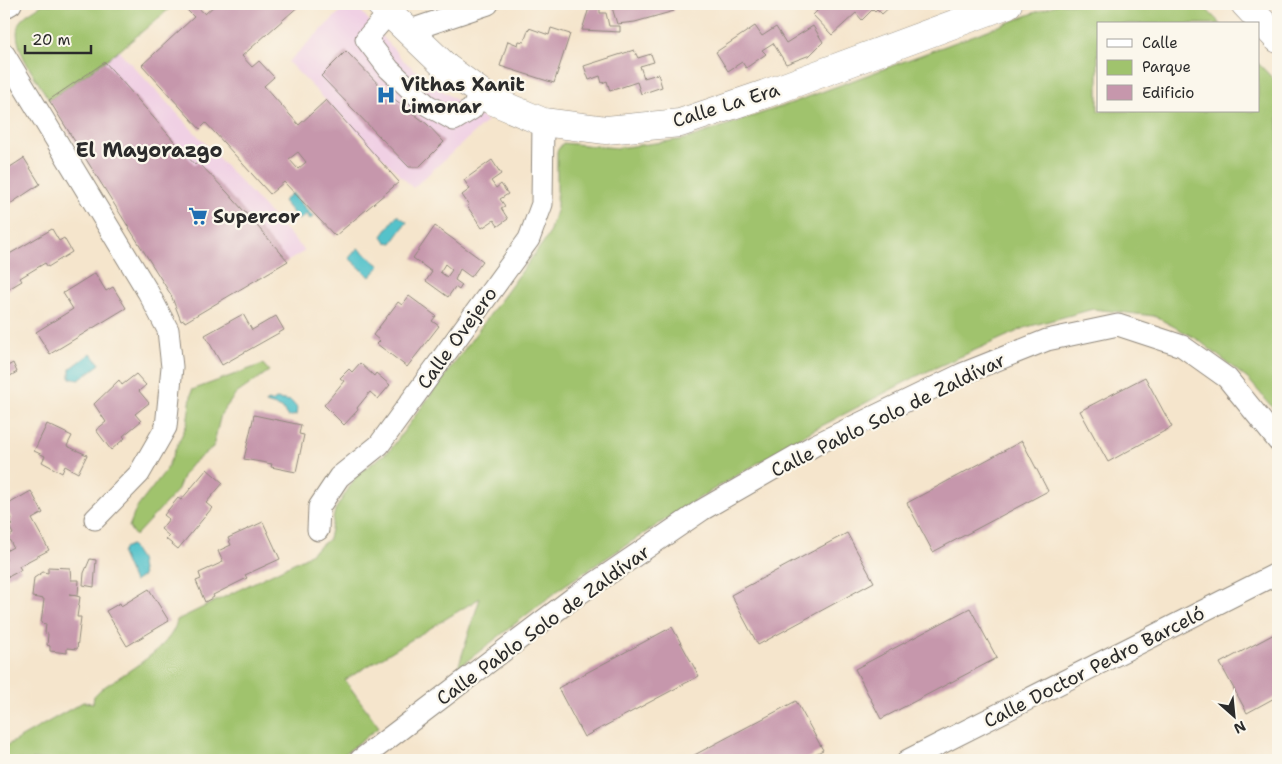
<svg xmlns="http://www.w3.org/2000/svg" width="1282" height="764" font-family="'Shantell Sans',sans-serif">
  <rect width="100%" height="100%" fill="#fbf7ec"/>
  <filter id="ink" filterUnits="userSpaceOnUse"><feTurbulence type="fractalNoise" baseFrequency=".02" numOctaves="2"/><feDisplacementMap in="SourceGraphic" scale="10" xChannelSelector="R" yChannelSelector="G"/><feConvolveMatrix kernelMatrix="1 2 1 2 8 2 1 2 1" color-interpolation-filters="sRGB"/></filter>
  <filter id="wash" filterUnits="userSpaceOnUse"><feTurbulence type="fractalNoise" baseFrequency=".0096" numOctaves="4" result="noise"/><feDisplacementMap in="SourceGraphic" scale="20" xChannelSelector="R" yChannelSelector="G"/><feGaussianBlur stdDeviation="1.12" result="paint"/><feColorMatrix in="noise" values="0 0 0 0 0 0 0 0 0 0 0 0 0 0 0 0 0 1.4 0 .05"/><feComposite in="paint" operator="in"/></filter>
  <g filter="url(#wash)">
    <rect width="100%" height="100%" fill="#f5e5cc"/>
    <g fill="#f0d0e4">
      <path d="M 348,4 L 355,4 L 402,59 L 428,81 L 487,121 L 413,188 L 288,62 Z"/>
      <path d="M 119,51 L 305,251 L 185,322 L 184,320 L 181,321 L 171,295 L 49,100 Z"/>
    </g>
    <g fill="#a0c36d" stroke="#66774c">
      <path d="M 43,4 L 175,4 L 119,51 L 49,100 C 39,82 6,41 21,20 C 26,14 36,9 43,4 Z"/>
      <path d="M 1058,4 L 1201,4 L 1221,24 L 1098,24 L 1098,111 L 1258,111 L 1258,63 L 1278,84 L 1278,414 L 1249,380 L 1197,339 L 1154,316 L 1093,309 L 1027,327 L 917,376 L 810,432 L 694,501 L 565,585 L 458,668 L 480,598 L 345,680 L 379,727 L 337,760 L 4,760 L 4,747 L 83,702 L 93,703 L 94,696 L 100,690 C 123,673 172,649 177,620 L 306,557 L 329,539 L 335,510 L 357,475 L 390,450 L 548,236 L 557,208 L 557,151 L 563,143 L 617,148 L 686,139 L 792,103 Z"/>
      <path d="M 263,364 L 269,371 L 236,394 L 221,414 L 213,447 L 192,464 L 184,474 L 177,491 L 135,536 L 129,527 L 136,509 L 166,470 L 187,424 L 192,390 Z"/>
    </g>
    <g fill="#55c2ca" stroke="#40767a">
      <path d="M 292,193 L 313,217 L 310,219 L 306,214 L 299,220 L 283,201 Z"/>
      <path d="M 397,215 L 407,222 L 392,243 L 386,242 L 382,236 Z"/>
      <path d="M 358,248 L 380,266 L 370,277 L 349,258 Z"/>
      <path d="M 91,353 L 100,364 L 79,380 L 70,378 L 70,369 Z"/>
      <path d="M 276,399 L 291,401 L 297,408 L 296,415 L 288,417 L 282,408 L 266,403 L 267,401 L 272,402 Z"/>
      <path d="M 131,545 L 140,559 L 143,576 L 134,582 L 122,554 L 124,548 Z"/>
    </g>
    <g id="blocks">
      <g fill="#c697ac" fill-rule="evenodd">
        <path d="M 194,4 L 205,14 L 216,4 L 301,4 L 242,56 L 252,67 L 259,61 L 274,77 L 264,86 L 299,125 L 326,100 L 399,182 L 335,236 L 284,182 L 270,194 L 206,123 L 200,129 L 142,65 L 194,17 L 187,10 ZM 298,152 L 306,162 L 298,169 L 289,159 Z"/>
        <path d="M 611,4 L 673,4 L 674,11 L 635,22 L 617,24 Z"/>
        <path d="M 816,4 L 893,4 L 882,14 L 877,9 L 875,11 L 873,9 L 862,20 L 856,13 L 832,35 L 813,15 L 820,8 Z"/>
        <path d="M 589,8 L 600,8 L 600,13 L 606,13 L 609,26 L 620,26 L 620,32 L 582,30 Z"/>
        <path d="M 755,26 L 762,36 L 776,27 L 786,43 L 813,26 L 823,42 L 810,55 L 786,64 L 773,43 L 762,50 L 766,54 L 746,68 L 742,62 L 728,71 L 716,52 Z"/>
        <path d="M 529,28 L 549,35 L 551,28 L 570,34 L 554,83 L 500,66 L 508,41 L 518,45 L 519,41 L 524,42 Z"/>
        <path d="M 634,50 L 638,58 L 651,54 L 654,62 L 640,66 L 644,78 L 658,74 L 662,87 L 641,94 L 637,82 L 610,91 L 607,81 L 602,83 L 600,76 L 589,80 L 584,66 Z"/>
        <path d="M 346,51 L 389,95 L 427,124 L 444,142 L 419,167 L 409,167 L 321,76 Z"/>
        <path d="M 105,62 L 195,165 L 198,162 L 227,192 L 288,261 L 185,322 L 184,320 L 181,321 L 171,295 L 49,100 Z"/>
        <path d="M 24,158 L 40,184 L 4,208 L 4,171 Z"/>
        <path d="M 492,160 L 501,174 L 491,181 L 496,188 L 501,184 L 508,194 L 500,199 L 505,206 L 501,208 L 508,219 L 498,226 L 494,220 L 482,228 L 467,206 L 469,205 L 462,195 L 470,189 L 464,180 Z"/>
        <path d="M 435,226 L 483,261 L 471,277 L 460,269 L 455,280 L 462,285 L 459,290 L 455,287 L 448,297 L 426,281 L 432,272 L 413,258 ZM 445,264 L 452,270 L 447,277 L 440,272 Z"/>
        <path d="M 52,229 L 59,241 L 64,238 L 72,252 L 48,267 L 45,263 L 20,278 L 22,281 L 7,290 L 4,285 L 4,252 L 6,256 Z"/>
        <path d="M 95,273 L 106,291 L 113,287 L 126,308 L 50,354 L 36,332 L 73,309 L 63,293 Z"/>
        <path d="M 409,296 L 436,316 L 432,321 L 439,326 L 407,367 L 377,344 L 380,341 L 373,335 L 398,302 L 402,305 Z"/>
        <path d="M 243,314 L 252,330 L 276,316 L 284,330 L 222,365 L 205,335 Z"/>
        <path d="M 13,363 L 17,372 L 5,379 L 7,383 L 4,385 L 4,368 Z"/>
        <path d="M 360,363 L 374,376 L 376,373 L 390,385 L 378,399 L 370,392 L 357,408 L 358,410 L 344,425 L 324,405 L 344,381 L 340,378 L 349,369 L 352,372 Z"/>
        <path d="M 136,374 L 146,385 L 139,391 L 149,403 L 135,414 L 141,421 L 123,436 L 125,438 L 111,450 L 96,430 L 106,422 L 94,404 L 119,380 L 122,385 Z"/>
        <path d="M 1145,377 L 1172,427 L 1108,462 L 1080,411 Z"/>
        <path d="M 254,415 L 301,425 L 299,434 L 304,435 L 296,472 L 271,467 L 272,464 L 244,459 Z"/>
        <path d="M 47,424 L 72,436 L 67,446 L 87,455 L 78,473 L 65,466 L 62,473 L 42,462 L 45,456 L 34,451 Z"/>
        <path d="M 1022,441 L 1048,491 L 933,552 L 907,503 Z"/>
        <path d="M 207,469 L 223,483 L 206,503 L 212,508 L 178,549 L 166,539 L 169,536 L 161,529 L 169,519 L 164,515 L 178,498 L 181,500 Z"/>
        <path d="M 31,491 L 43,513 L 32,519 L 49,550 L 19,566 L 21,570 L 8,577 L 4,570 L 7,569 L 4,563 L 6,560 L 4,552 L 13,547 L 8,537 L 13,534 L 9,526 L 12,525 L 9,520 L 12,519 L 5,506 Z"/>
        <path d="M 263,522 L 280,559 L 245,575 L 247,578 L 213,595 L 214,597 L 205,602 L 196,581 L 201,579 L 199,573 L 223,562 L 218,551 L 231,545 L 228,538 Z"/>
        <path d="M 847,533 L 874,582 L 758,645 L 731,595 Z"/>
        <path d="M 90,559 L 96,560 L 94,587 L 83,585 L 84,573 Z"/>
        <path d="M 48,567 L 70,568 L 71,580 L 79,580 L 78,595 L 69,594 L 80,597 L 77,617 L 81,617 L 77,649 L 67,648 L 67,653 L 50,651 L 50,646 L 47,645 L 48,634 L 45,633 L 46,624 L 41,623 L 44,599 L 32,597 L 34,578 L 43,572 L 48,573 Z"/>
        <path d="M 149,589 L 169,621 L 127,646 L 106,611 L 120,603 L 121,606 Z"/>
        <path d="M 970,608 L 997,658 L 881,719 L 855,669 Z"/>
        <path d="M 672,627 L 699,676 L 584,737 L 558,688 Z"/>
        <path d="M 1278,632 L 1278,696 L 1247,713 L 1220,663 Z"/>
        <path d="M 796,701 L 823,750 L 804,760 L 685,760 Z"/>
      </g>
    </g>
  </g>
  <g filter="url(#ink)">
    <use href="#blocks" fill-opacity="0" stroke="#90887c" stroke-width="1"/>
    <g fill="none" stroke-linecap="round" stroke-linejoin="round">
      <g stroke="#90887c" stroke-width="23">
        <g id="minor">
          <path d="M 4,8 L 11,4"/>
          <path d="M 388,14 L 366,39 L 389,69 L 427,105 L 454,120 L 472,109 L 481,92"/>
          <path d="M 408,31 L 488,4"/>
          <path d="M 4,54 L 148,292 L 168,330 L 172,367 L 166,427 L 139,474 L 95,519"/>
          <path d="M 318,530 L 319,507 L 339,477 L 379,445 L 529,239 L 542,204 L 543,122"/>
          <path d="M 360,760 L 573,598 L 702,510 L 815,445 L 962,374 L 1047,340 L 1118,325 L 1182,346 L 1227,378 L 1278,441"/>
          <path d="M 908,760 L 1278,573"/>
        </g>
      </g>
      <g stroke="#90887c" stroke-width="29">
        <g id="major">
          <path d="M 380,4 L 447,68 L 491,100 L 543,122 L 606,130 L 680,123 L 765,94 L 1008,4"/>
          <path d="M 1245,4 L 1278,39"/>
        </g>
      </g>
      <use href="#minor" stroke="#fff" stroke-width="21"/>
      <use href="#major" stroke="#fff" stroke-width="28"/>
    </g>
  </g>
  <defs>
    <g id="hospital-bare" transform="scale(1.5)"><path d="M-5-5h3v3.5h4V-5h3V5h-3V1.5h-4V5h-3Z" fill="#1f6fb2" stroke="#fbf7ec" stroke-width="2.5" paint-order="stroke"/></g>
    <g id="supermarket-bare" transform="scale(1.5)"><path d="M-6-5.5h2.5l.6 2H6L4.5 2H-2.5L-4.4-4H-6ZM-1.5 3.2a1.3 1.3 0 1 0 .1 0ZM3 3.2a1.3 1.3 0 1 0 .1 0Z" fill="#1f6fb2" stroke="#fbf7ec" stroke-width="2.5" paint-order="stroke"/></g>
  </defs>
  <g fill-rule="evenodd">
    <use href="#hospital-bare" x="386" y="95"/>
    <use href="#supermarket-bare" x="198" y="216"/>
  </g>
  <g text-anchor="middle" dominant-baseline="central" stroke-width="4.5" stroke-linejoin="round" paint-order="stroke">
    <g font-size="19" font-weight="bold" fill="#2b2b2b" stroke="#fbf7ec" text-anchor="start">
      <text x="401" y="84">Vithas Xanit<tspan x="401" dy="22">Limonar</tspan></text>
      <text x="213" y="216">Supercor</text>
    </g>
    <g font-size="19" fill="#2b2b2b" stroke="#fbf7ec">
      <text transform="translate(726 105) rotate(-17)">Calle La Era</text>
      <text transform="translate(457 338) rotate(-54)">Calle Ovejero</text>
      <text transform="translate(888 415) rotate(-26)">Calle Pablo Solo de Zaldívar</text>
      <text transform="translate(543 625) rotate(-36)">Calle Pablo Solo de Zaldívar</text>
      <text transform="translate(1094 667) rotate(-27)">Calle Doctor Pedro Barceló</text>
    </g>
    <g font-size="20" font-weight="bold" fill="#2b2b2b" stroke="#fbf7ec">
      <text x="149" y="150">El Mayorazgo</text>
    </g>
  </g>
  <rect width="1282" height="764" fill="none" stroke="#fbf7ec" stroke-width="20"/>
  <rect x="1097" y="22" width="162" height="90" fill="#fbf7ec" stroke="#a8a59f"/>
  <rect x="1107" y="39" width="25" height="8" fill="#ffffff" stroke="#a8a59f"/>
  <text x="1142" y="48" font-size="15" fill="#2b2b2b">Calle</text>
  <rect x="1107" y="60" width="25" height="15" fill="#a0c36d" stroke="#a8a59f"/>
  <text x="1142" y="72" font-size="15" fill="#2b2b2b">Parque</text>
  <rect x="1107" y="85" width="25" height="15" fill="#c697ac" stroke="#a8a59f"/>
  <text x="1142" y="98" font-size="15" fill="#2b2b2b">Edificio</text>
  <g transform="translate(1234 716) rotate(153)" stroke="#fbf7ec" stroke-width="4" paint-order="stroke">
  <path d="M0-4L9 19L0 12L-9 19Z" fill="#2b2b2b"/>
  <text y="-8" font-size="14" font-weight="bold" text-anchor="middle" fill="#2b2b2b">N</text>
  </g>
  <path d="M25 45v8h66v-8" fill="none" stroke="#2b2b2b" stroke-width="2.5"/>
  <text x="32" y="45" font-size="15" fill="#2b2b2b" stroke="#fbf7ec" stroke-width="4" paint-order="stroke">20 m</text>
</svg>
